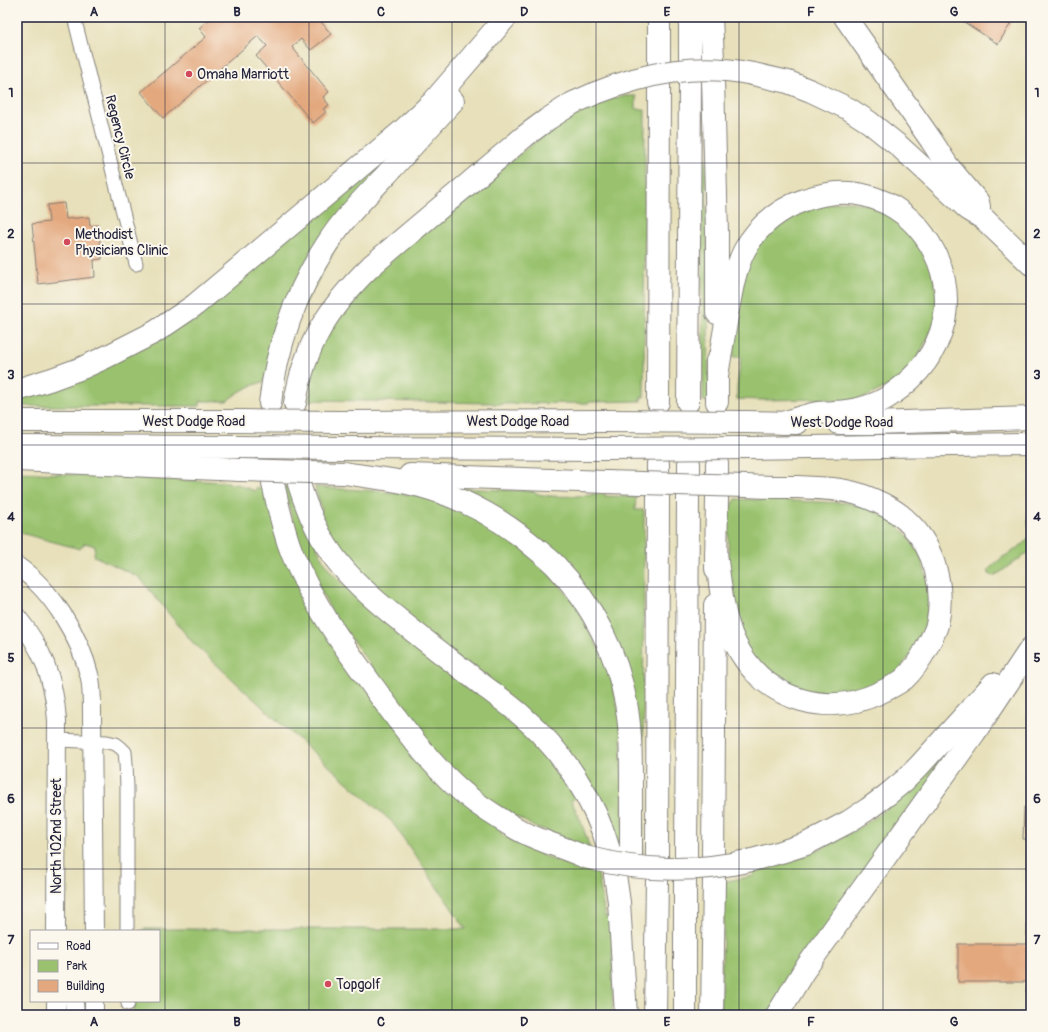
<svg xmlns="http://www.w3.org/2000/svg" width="1048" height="1032" font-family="Pangolin,sans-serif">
  <rect width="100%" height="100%" fill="#fbf7ec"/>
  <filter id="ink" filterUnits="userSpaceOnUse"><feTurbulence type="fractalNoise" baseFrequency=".025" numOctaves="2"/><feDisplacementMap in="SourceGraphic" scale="8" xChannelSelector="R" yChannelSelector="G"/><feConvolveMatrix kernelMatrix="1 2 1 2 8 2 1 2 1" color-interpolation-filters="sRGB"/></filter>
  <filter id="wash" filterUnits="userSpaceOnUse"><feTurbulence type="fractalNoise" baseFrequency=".012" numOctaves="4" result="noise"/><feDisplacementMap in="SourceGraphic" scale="16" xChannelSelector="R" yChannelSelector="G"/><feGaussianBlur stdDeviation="0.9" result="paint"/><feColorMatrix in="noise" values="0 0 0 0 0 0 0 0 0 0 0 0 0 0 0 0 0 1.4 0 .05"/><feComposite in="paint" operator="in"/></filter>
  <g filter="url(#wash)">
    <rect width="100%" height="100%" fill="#e7e0ba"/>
    <g fill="#9ac26e" stroke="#5e7254">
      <path d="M 621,96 L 636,96 L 636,109 L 645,109 L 644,397 L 641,397 L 641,401 L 590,402 L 589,403 L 493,404 L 493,403 L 311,400 L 311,401 L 309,401 L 311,388 L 302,386 L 309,361 L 367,274 L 572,113 L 607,100 Z"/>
      <path d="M 396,147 L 377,171 L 263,382 C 249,386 237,392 227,401 L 200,401 L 200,406 L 17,406 L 17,395 L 100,368 Z"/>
      <path d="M 702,159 L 706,159 L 709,394 L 708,401 L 703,401 Z"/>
      <path d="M 846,201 L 871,205 L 893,215 L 930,255 L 940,314 L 908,376 L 866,397 L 841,402 L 827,399 L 763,400 L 737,399 L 737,388 L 741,357 L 733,357 L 739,302 L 743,277 L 754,250 L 775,225 L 799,210 Z"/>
      <path d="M 17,472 L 227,482 L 232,484 L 237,484 L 255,491 L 257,487 L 266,492 L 307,606 L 502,832 L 501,834 C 522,846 545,858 569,865 C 579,869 587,870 598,873 L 605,917 L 612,917 L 613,1015 L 134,1015 L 134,1001 L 159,1001 L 159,931 L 140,931 L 145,929 L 466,929 L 392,822 L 270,714 L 192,642 L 139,577 L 94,556 L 95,546 L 85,543 L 80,549 L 17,532 Z"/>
      <path d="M 289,486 L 322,558 L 331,572 L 341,582 L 529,733 L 578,796 L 571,801 C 580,816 585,833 590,849 L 543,829 L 538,829 L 507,811 L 482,794 L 464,779 L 431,750 L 331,610 L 301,552 L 284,487 Z"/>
      <path d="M 315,487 L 377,491 L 424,496 L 477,517 L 539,561 L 576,605 L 610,671 L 621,723 L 624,857 L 592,789 L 368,589 L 313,515 L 322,511 Z"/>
      <path d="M 453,488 L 532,491 C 543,499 577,496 592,495 L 592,494 L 605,494 L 605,496 L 636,497 L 635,510 L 644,510 L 643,859 L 635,858 L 635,748 L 602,618 Z"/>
      <path d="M 736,499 L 847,503 L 869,508 L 893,521 L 907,535 L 920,555 L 930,589 L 927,623 L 919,644 L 895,675 L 841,699 L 784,688 L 741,645 L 728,570 L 729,505 L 733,504 Z"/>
      <path d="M 1028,513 L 1031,513 L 1031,551 L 1010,565 L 1001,572 L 993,576 L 989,574 L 988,570 C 993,565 998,561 1003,557 C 1014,551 1023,545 1031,535 L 1028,522 Z"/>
      <path d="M 966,731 L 767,1015 L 720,1015 L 725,888 L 726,881 L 754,876 L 753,873 L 754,872 C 808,859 860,833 902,796 C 925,776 945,753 966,731 Z"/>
    </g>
    <g id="blocks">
      <g fill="#e3a87e">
        <path d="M 212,17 L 317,17 L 331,34 L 311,50 L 301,39 L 292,47 L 329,92 L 323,97 L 329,105 L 323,109 L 326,112 L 313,123 L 256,56 L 267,46 L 258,36 L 163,118 L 141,92 L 206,37 L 199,28 Z"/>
        <path d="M 967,17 L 1015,17 L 998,44 L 964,22 Z"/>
        <path d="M 64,203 L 66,219 L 89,217 L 90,226 L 98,225 L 102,259 L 94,260 L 95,277 L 38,284 L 32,224 L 49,222 L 47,205 Z"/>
        <path d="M 1024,807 L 1031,807 L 1031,992 L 1026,992 L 1027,982 L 958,982 L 958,944 L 1027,944 L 1028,839 L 1023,839 Z"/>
      </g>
    </g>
  </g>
  <g filter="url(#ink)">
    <use href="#blocks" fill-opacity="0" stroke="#84817a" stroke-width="1"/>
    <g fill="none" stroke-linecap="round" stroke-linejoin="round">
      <g stroke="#c0baa1" stroke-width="22" stroke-dasharray="22 11" stroke-linecap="butt">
        <path d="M 270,403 C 267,430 268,456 273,483"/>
        <path d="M 295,404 C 291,432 292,457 299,484"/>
      </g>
      <g stroke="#84817a" stroke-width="15">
        <g id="street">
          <path d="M 74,17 L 136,264"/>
          <path d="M 57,740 L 107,742 L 116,744 L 121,748 L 125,752 L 126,763 L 127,788 L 127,931"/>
          <path d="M 128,1001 L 128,1004"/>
        </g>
      </g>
      <g stroke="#84817a" stroke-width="20">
        <g id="secondary">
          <path d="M 17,566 C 52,590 80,636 90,678 C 92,689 92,701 92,712 L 94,931"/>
          <path d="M 17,617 C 43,649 54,679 57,720 L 56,931"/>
          <path d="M 56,1001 L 56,1015"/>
          <path d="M 74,1001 L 75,1015"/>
          <path d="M 94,1015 L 94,1001"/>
        </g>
      </g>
      <g stroke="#84817a" stroke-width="24">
        <g id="highway">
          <path d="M 711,17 L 713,60"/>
          <path d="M 845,17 L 931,140 L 947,165 L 978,202 L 979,207"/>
          <path d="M 690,60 L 690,17"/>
          <path d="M 659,64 L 659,17"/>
          <path d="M 753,74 L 788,82 L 811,91 L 849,109 L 869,122 L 899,146 L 968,209 L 984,219 L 1031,264"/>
          <path d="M 713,80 L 717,233 L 717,313"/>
          <path d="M 717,376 C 720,356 724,336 727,316 C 731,294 734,271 744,251 C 757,226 778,210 804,200 C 824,193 846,190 867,196 C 920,209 955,268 944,321 C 937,352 917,377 891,395 C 874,407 854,411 834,412 C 828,413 823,412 817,413 C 806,415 795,419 783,423"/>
          <path d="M 17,390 L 52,379 L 82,368 L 106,357 L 155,332 L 195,305 L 351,174 L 401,132 L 433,102 L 506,17"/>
          <path d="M 658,402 L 659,84"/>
          <path d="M 688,402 L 690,81"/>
          <path d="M 717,402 L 717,361"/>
          <path d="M 270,403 C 277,345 295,293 327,244 C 343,219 365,197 386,175 C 408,151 430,126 453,101"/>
          <path d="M 295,403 C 305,343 329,307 371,266 L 525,136 L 548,119 L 573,103 L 596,93"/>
          <path d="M 17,421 L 236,421"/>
          <path d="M 339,422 L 606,421"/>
          <path d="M 746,422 L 797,423"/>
          <path d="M 839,423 L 873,423 L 1031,418"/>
          <path d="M 17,446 L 237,447"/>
          <path d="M 340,448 L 606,449"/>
          <path d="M 746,448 L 1031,444"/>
          <path d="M 17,460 L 240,470"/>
          <path d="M 689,464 L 689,476"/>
          <path d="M 717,464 L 717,477"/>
          <path d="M 343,473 C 369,477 395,479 420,486 C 464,498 505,521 539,551 C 545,556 552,561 557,567 C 592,604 617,653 626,703 C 631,731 631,759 631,787 C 631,811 631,834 631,857"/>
          <path d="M 410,475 L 606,482"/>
          <path d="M 658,476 L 658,464"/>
          <path d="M 273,483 C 278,507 283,530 292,553 C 314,608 351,656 386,704 C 412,739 439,775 475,802 C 492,814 510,826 529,835 C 547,843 567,849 585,857"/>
          <path d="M 299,484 C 307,510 318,535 334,557 C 352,581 374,600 397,618 C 426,642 456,664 485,687 C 497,696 510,705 521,715 C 563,751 595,800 610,853"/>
          <path d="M 716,554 C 721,586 722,623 740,652 C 769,701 828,717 879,693 C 888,689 896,685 904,679 C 914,670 922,657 928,645 C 931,639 935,632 937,625 C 945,590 935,549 910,524 C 897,510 876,500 858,494 C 838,488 818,488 798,487 C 781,487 763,487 746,486"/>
          <path d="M 716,569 L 717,498"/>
          <path d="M 713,858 L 715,605"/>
          <path d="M 657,859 L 658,496"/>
          <path d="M 686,860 L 688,497"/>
          <path d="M 752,860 L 781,852 L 806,844 L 848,822 L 868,809 L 887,795 L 905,780 L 919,766 L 993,684"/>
          <path d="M 615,875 L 619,902 L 626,1015"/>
          <path d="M 655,1015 L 657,880"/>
          <path d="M 685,1015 L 685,880"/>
          <path d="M 712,1015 L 714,879"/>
          <path d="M 777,1015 L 788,997 L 803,972 L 975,732 L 1031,648"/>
        </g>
      </g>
      <use href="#street" stroke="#fff" stroke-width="13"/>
      <use href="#secondary" stroke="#fff" stroke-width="18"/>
      <use href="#highway" stroke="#fff" stroke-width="22"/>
      <g stroke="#84817a" stroke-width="24" stroke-linecap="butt">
        <g id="highway-bridge">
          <path d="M 596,93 C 649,72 697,63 753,74"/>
          <path d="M 236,421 L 339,422"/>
          <path d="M 606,421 L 746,422"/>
          <path d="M 237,447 L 340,448"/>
          <path d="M 606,449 L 746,448"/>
          <path d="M 240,470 L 343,473"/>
          <path d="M 606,482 L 746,486"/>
          <path d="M 585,857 C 642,872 695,873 752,860"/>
        </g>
      </g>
      <use href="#highway-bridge" stroke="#fff" stroke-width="22"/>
    </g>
  </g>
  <path fill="none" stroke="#22223b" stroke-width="1" stroke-opacity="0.55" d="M 165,17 L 165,1015M 309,17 L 309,1015M 452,17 L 452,1015M 596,17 L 596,1015M 739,17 L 739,1015M 883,17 L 883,1015M 17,163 L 1031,163M 17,304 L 1031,304M 17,445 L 1031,445M 17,587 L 1031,587M 17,728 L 1031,728M 17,869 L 1031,869"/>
  <g fill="#d1495b" stroke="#fbf7ec" stroke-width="1.5">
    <circle cx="189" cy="74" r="4"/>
    <circle cx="67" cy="242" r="4"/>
    <circle cx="328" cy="984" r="4"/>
  </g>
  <g text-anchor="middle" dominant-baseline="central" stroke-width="4" stroke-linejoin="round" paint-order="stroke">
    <g font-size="14" fill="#22223b" stroke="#fbf7ec" text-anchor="start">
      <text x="197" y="74">Omaha Marriott</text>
      <text x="75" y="234">Methodist<tspan x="75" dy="16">Physicians Clinic</tspan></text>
      <text x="336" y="984">Topgolf</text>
    </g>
    <g font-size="14" fill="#22223b" stroke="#fbf7ec">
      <text transform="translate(120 137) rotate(76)">Regency Circle</text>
      <text x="194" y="421">West Dodge Road</text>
      <text x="518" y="421">West Dodge Road</text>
      <text x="842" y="422">West Dodge Road</text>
      <text transform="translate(56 836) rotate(-90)">North 102nd Street</text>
    </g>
  </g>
  <rect width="1048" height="1032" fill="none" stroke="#fbf7ec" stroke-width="44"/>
  <rect x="30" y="930" width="130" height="72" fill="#fbf7ec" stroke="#a4a2a5"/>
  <rect x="38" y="943" width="20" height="6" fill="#ffffff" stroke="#a4a2a5"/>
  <text x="66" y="950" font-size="12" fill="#22223b">Road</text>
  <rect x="38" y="960" width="20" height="12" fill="#9ac26e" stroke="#a4a2a5"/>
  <text x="66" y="970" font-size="12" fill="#22223b">Park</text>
  <rect x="38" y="980" width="20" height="12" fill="#e3a87e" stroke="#a4a2a5"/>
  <text x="66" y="990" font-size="12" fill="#22223b">Building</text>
  <rect x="22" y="22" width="1004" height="988" fill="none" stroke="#22223b" stroke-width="1.5"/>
  <g font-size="13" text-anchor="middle" font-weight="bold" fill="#22223b">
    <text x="94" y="16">A</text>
    <text x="237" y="16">B</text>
    <text x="381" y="16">C</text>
    <text x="524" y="16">D</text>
    <text x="667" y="16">E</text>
    <text x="811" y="16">F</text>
    <text x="954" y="16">G</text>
    <text x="11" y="97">1</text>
    <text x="1037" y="97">1</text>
    <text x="11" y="238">2</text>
    <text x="1037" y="238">2</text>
    <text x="11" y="379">3</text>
    <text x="1037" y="379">3</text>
    <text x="11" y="521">4</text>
    <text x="1037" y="521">4</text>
    <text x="11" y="662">5</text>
    <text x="1037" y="662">5</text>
    <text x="11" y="803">6</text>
    <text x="1037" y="803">6</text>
    <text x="11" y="944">7</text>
    <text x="1037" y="944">7</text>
    <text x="94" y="1026">A</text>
    <text x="237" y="1026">B</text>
    <text x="381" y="1026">C</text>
    <text x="524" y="1026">D</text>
    <text x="667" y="1026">E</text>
    <text x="811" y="1026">F</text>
    <text x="954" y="1026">G</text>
  </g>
</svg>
